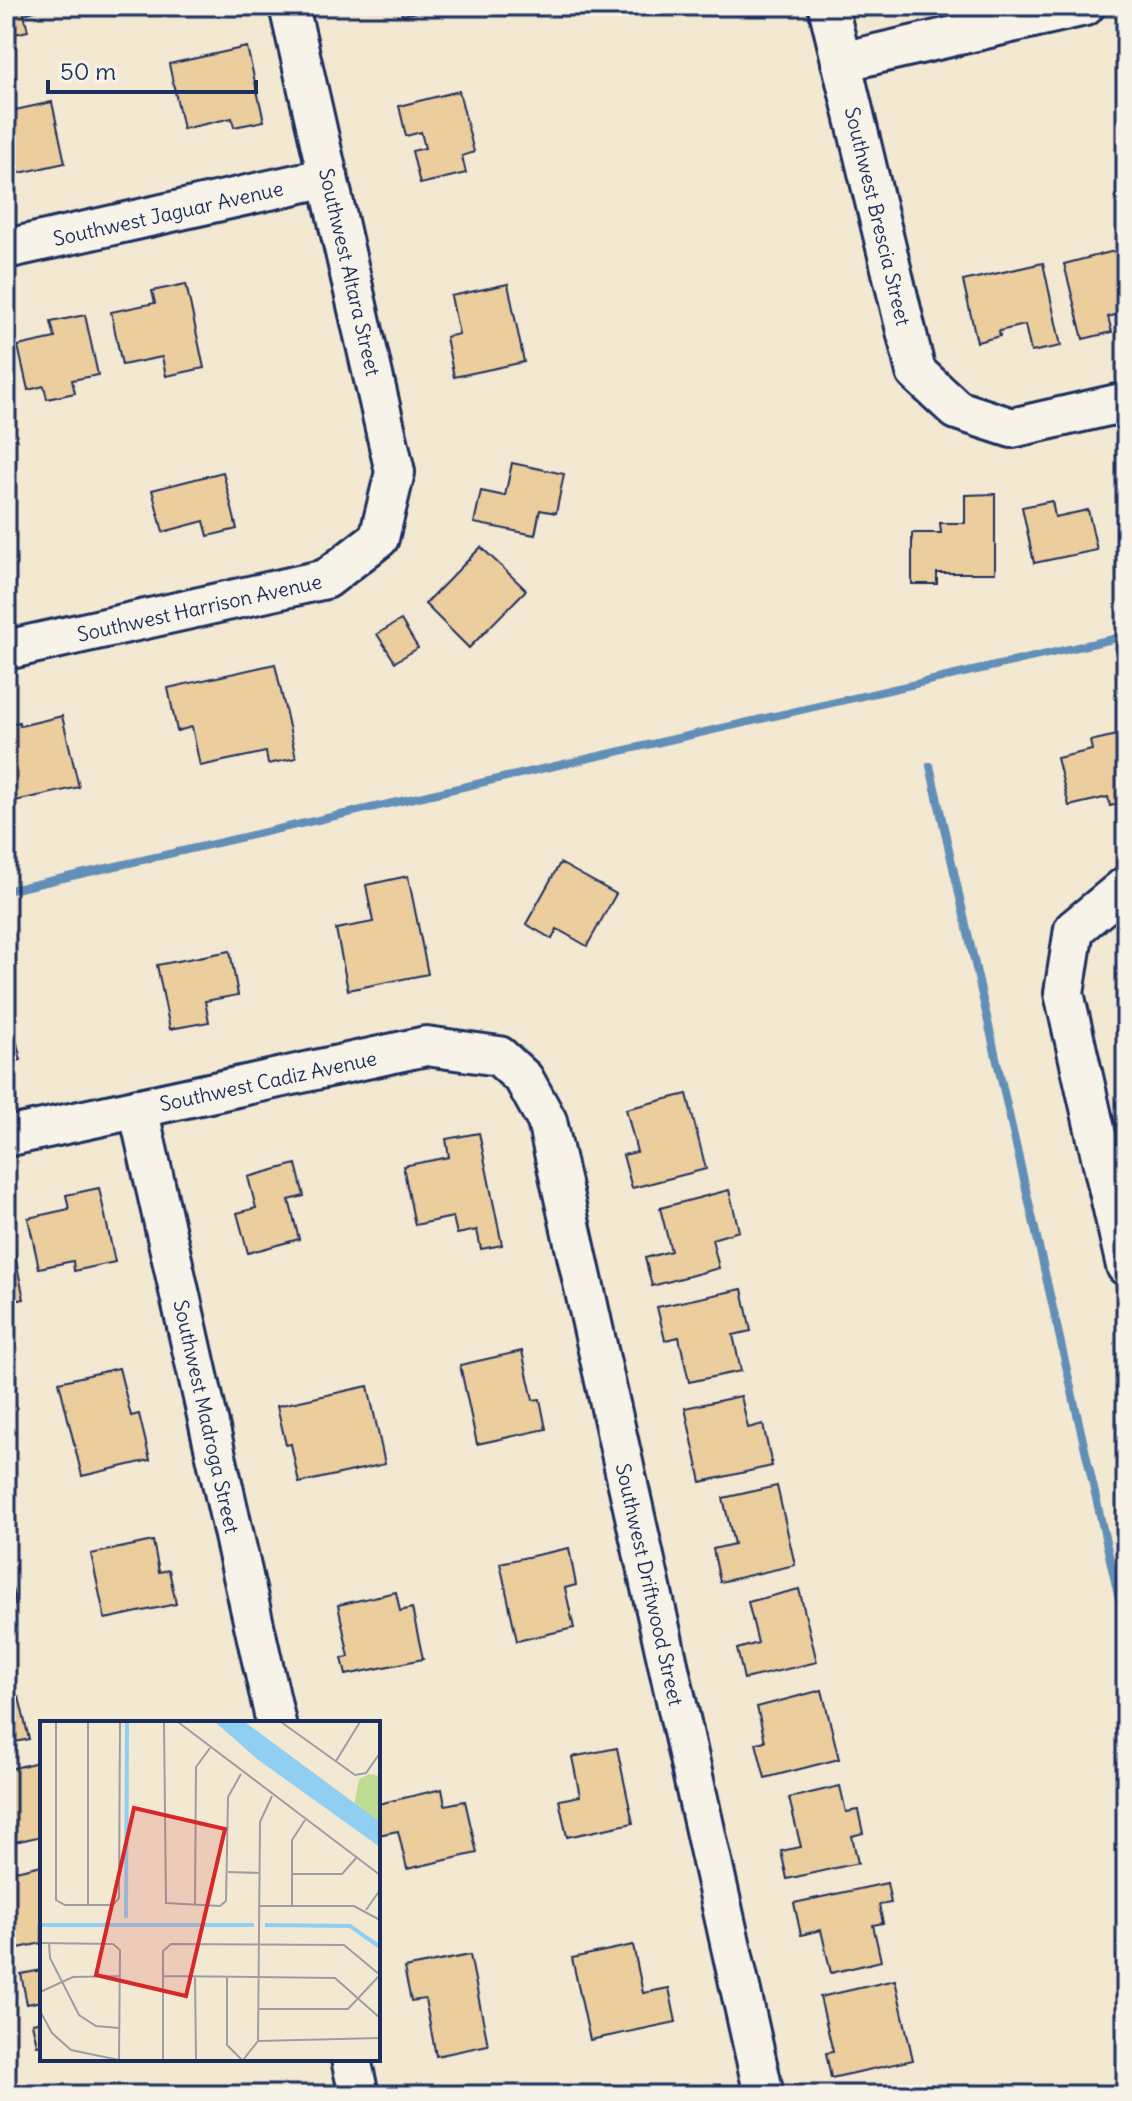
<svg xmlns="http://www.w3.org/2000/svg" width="1132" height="2101" font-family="Delius,sans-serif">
  <rect width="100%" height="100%" fill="#f3e8d2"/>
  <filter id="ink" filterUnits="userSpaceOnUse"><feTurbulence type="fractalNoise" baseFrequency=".0125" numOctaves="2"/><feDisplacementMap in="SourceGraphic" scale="16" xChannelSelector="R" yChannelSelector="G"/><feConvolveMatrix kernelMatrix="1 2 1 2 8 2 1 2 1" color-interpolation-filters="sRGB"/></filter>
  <g filter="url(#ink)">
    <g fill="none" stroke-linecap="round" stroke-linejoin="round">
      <g stroke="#628fb7" stroke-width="8">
        <path d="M 930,766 L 1126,1630"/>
        <path d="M 6,891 L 1126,636"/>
      </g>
    </g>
    <g fill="#ebcd9e" stroke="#1b2f5e" stroke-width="2">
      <path d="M 6,6 L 37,6 L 38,10 L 24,14 L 28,31 L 6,36 Z"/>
      <path d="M 400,6 L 449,6 L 402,15 Z"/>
      <path d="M 247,47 L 264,121 L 234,127 L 232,118 L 183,129 L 169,64 Z"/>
      <path d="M 459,91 L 474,152 L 462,156 L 466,173 L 420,184 L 412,151 L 425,148 L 421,132 L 406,136 L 399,106 Z"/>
      <path d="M 52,102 L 65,163 L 6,176 L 6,112 Z"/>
      <path d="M 1126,248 L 1126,312 L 1108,317 L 1112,332 L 1083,339 L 1064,264 Z"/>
      <path d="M 1043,263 L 1061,346 L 1031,352 L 1025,325 L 999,331 L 1000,336 L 977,342 L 963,281 Z"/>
      <path d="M 186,284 L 204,368 L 166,376 L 162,357 L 122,365 L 111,312 L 155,303 L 152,291 Z"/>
      <path d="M 508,284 L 524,362 L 454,377 L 446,337 L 459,334 L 451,296 Z"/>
      <path d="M 85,315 L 98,375 L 72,380 L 75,393 L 47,399 L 44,386 L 28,390 L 18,346 L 55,338 L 51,322 Z"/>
      <path d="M 512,463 L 564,474 L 556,513 L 540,510 L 535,535 L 474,523 L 481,491 L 505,496 Z"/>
      <path d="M 223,472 L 237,529 L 208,536 L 204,521 L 163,532 L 152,490 Z"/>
      <path d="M 1126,479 L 1126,521 L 1118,481 Z"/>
      <path d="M 995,494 L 995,573 L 937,573 L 937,584 L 912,584 L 912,533 L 941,533 L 940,523 L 965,523 L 965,495 Z"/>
      <path d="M 1052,501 L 1055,517 L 1088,510 L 1097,550 L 1034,563 L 1022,507 Z"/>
      <path d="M 481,547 L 526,590 L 469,648 L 425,604 Z"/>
      <path d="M 401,620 L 418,648 L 395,662 L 377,634 Z"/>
      <path d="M 275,664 L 296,758 L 268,764 L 266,752 L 200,766 L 192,727 L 177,731 L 168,688 Z"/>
      <path d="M 62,716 L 79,787 L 6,803 L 6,726 L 19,722 L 20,726 Z"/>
      <path d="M 1126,733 L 1126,802 L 1110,806 L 1108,797 L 1069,806 L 1057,758 L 1092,750 L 1090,741 Z"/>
      <path d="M 560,863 L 616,894 L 587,946 L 557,929 L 552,939 L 526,924 Z"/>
      <path d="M 408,876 L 428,974 L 348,990 L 336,929 L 373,922 L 366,885 Z"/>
      <path d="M 230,951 L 238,995 L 205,1001 L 209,1022 L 170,1029 L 157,965 Z"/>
      <path d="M 6,998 L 21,1060 L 6,1063 Z"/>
      <path d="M 687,1094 L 706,1169 L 632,1188 L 623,1155 L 637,1152 L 626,1109 Z"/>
      <path d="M 479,1133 L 502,1245 L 481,1249 L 477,1230 L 457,1234 L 453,1217 L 415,1225 L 403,1166 L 449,1157 L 446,1139 Z"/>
      <path d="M 296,1164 L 304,1196 L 289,1200 L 299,1239 L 248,1253 L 237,1213 L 256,1208 L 248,1177 Z"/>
      <path d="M 99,1188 L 115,1262 L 74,1271 L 73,1261 L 39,1268 L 28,1218 L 69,1209 L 66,1195 Z"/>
      <path d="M 729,1190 L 739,1231 L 712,1239 L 719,1268 L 652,1286 L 645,1258 L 671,1251 L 660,1208 Z"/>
      <path d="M 6,1213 L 24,1299 L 6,1303 Z"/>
      <path d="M 742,1289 L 751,1331 L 733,1335 L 741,1371 L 689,1382 L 679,1337 L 665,1340 L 657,1307 Z"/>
      <path d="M 522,1351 L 533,1400 L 540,1399 L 546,1429 L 477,1444 L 460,1365 Z"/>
      <path d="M 119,1368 L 131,1416 L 139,1414 L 150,1460 L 82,1476 L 59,1382 Z"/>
      <path d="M 368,1386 L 385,1464 L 299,1483 L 291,1444 L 286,1445 L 277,1406 Z"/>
      <path d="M 741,1396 L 748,1428 L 763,1424 L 772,1466 L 701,1482 L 685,1408 Z"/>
      <path d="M 777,1486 L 795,1565 L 720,1582 L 713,1549 L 734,1544 L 723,1498 Z"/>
      <path d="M 153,1541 L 159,1572 L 169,1570 L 176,1604 L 105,1619 L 91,1554 Z"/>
      <path d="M 569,1548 L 576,1585 L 565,1588 L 574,1628 L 517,1641 L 500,1563 Z"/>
      <path d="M 6,1566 L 16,1604 L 6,1607 Z"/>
      <path d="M 799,1589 L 817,1662 L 744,1679 L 737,1649 L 758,1643 L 748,1602 Z"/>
      <path d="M 396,1592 L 400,1611 L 412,1608 L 423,1659 L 346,1675 L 342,1658 L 349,1657 L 338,1605 Z"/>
      <path d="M 822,1690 L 839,1759 L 765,1778 L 756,1743 L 765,1741 L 757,1707 Z"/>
      <path d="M 19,1697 L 29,1739 L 6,1744 L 6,1700 Z"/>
      <path d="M 617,1748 L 633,1823 L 567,1837 L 559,1800 L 580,1796 L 572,1757 Z"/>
      <path d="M 42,1761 L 42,1836 L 6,1844 L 6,1770 Z"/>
      <path d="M 840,1786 L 846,1812 L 858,1810 L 863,1833 L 852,1836 L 858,1863 L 787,1879 L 781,1851 L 801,1847 L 789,1798 Z"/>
      <path d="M 442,1789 L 445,1805 L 465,1801 L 477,1853 L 407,1869 L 398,1831 L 378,1835 L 378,1804 Z"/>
      <path d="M 42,1865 L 42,1943 L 14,1949 L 6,1910 L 6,1873 Z"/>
      <path d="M 887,1883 L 891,1903 L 879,1905 L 883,1923 L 873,1925 L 881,1961 L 831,1973 L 821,1930 L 801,1935 L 794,1903 Z"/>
      <path d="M 633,1945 L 643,1993 L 669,1988 L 676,2022 L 590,2040 L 572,1958 Z"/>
      <path d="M 470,1955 L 488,2045 L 436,2056 L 425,1999 L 411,2001 L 404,1968 Z"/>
      <path d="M 42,1970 L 42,2005 L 41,2001 L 27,2004 L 21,1974 Z"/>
      <path d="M 895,1980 L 913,2060 L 831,2078 L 826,2053 L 833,2052 L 820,1997 Z"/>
      <path d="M 42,2021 L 42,2044 L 37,2045 L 32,2023 Z"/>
    </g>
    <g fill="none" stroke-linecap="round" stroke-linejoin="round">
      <g stroke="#1b2f5e" stroke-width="44">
        <g id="minor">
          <path id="s1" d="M 828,6 L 916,372 L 957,410 L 1012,428 L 1126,402"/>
          <path d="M 841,62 L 1085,6"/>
          <path id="s2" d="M 6,249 L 328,177"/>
          <path id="s3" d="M 6,650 L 326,579 L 379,538 L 395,472 L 289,6"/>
          <path d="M 1126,886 L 1074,929 L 1064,993 L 1126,1266"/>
          <path id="s4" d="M 138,1108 L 276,1723"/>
          <path id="s5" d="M 6,1137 L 426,1046 L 499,1056 L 524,1079 L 547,1121 L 764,2095"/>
          <path d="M 351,2059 L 359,2095"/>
        </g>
      </g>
      <use href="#minor" stroke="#f7f3e8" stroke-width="38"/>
    </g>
  </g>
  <g text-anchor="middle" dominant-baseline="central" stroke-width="6" stroke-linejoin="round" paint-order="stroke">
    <g font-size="20" fill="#1b2f5e" stroke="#f7f3e8">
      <text stroke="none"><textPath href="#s2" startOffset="166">Southwest Jaguar Avenue</textPath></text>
      <text stroke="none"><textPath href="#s1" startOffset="216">Southwest Brescia Street</textPath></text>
      <text transform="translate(350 272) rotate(77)">Southwest Altara Street</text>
      <text stroke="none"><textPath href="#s3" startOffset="198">Southwest Harrison Avenue</textPath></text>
      <text stroke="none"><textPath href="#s5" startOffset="268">Southwest Cadiz Avenue</textPath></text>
      <text stroke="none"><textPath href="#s4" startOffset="316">Southwest Madroga Street</textPath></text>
      <text stroke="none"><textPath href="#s5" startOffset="1060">Southwest Driftwood Street</textPath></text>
    </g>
  </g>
  <g transform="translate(40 1721)">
    <rect width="340" height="340" fill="#f3e8d2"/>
    <path d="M 330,53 L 340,55 L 339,101 L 314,84 L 319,58 Z" fill="#c0dc93"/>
    <path d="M 175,1 L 205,1 L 340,101 L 340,126 L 217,38 Z" fill="#91cff2"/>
    <path fill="none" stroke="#91cff2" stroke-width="4" d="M 86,197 L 87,1M 0,204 L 214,204M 225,204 L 310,205 L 340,226"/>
    <path fill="none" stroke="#9d9ea4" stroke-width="2" d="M 16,1 L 16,179 L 25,184 L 73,184 L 79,177 L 80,1M 124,1 L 126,182 L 180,185 L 186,180 L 188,76 L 201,53M 138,1 L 340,154M 241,1 L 315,54 L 326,52 L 340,32M 296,40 L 320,1M 188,151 L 220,152M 252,153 L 302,153 L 317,136M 48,184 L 48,1M 155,184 L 156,46 L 170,27M 220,185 L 314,185 L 340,199M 252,185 L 252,119 L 265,99M 326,189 L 340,169M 0,222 L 73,223 L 80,229 L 79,339M 9,222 L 10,237 L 39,294 L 56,305 L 79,307M 123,255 L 295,257 L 340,297M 155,255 L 156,339M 187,255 L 187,324 L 202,339M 0,271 L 33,256 L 80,255M 219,288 L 308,288 L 340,254M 0,290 L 12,312 L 31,329 L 79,339M 218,320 L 220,101 L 232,75M 123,339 L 123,230 L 131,223 L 304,224 L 340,254M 203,339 L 218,320 L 340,317"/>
    <path fill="#d62828" fill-opacity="0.15" stroke="#d62828" stroke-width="4" d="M 94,87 L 185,108 L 146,275 L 56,254 Z"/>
    <rect width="340" height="340" fill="none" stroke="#1b2f5e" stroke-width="4"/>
  </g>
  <rect width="1132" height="2101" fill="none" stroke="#f7f3e8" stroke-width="32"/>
  <rect x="16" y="16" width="1100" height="2069" fill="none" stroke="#1b2f5e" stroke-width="3" filter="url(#ink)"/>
  <path d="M48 80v12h208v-12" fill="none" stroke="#1b2f5e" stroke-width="4"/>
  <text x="60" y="80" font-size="24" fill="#1b2f5e" stroke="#f7f3e8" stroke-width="6" paint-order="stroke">50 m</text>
</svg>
